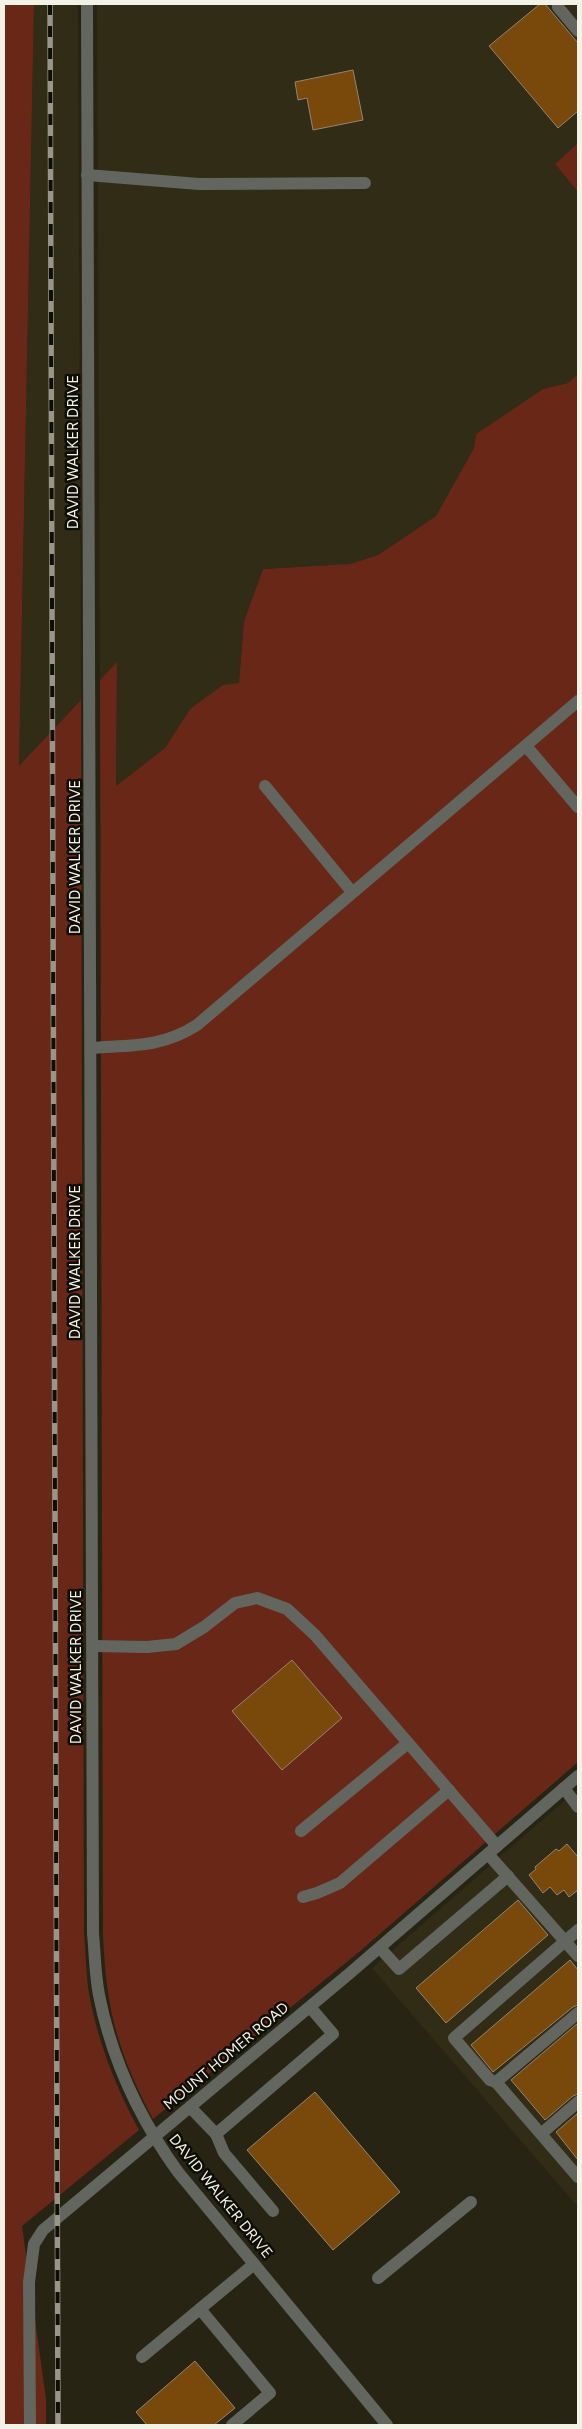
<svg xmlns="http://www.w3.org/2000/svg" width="582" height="2429" font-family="Figtree,sans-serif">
  <rect width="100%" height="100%" fill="#272414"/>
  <g fill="#302c15">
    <path d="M 34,4 L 78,4 L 81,700 L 19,767 Z"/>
    <path d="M 97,4 L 578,4 L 578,143 L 555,164 L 578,192 L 578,374 L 568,383 L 543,389 L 476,434 L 474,448 L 436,516 L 378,555 L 350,564 L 263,569 L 244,621 L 239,683 L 190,709 L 165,748 L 116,786 L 117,663 L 100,680 Z"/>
    <path d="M 578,1789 L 578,2207 L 372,1968 Z"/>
  </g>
  <g fill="#692718">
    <path d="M 4,4 L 34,4 L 19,766 L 81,700 L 84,1933 C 86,1953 86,1974 89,1994 C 98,2042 116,2088 139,2130 L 22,2226 L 46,2399 L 46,2425 L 4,2425 Z"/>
    <path d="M 578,143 L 578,192 L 555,164 Z"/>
    <path d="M 578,374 L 578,1762 L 359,1952 L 153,2119 C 132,2080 114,2037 108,1992 C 105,1973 104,1954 103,1935 L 100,680 L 117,662 L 116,786 L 165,748 L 190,709 L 223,685 L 239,683 L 244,621 L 263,569 L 350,564 L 378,555 L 436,516 L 474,448 L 476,434 L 543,389 L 568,383 Z"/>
  </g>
  <g fill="#78490a" stroke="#948576">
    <path d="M 540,4 L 545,4 L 578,43 L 578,111 L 558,128 L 489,46 Z"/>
    <path d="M 353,70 L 363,120 L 313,130 L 307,98 L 298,100 L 295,82 Z"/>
    <path d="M 292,1660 L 342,1718 L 282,1770 L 232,1711 Z"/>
    <path d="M 567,1844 L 578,1857 L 578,1890 L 569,1897 L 564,1890 L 557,1895 L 550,1887 L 543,1893 L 529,1875 L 536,1869 L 535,1867 L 556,1849 L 559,1851 Z"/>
    <path d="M 518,1900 L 548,1935 L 446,2023 L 416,1988 Z"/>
    <path d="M 570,1960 L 578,1970 L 578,2005 L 573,2007 L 493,2072 L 471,2045 Z"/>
    <path d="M 578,2023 L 578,2094 L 573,2096 L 545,2120 L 511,2080 Z"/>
    <path d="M 315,2092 L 400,2192 L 333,2250 L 247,2150 Z"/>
    <path d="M 578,2113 L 578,2160 L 556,2132 Z"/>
    <path d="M 195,2361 L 235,2408 L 214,2425 L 147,2425 L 136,2412 Z"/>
  </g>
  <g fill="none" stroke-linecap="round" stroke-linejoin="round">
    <g stroke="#62665f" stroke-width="12">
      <path d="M 87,4 L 93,1934 C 95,1954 95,1975 99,1995 C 112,2061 139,2118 178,2172 L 387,2425"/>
      <path d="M 558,4 L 558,7 L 578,31"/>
      <path d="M 87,175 L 199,184 L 365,183"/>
      <path d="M 526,746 L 578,807"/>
      <path d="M 265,786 L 352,892"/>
      <path d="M 91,1048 C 132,1045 161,1048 197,1025 L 578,701"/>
      <path d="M 93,1646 L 147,1647 L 176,1644 L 204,1627 L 235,1603 L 257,1598 L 287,1609 L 315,1635 L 497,1846"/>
      <path d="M 564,1788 L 578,1807"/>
      <path d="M 301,1831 L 408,1743"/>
      <path d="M 488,1854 L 578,1956"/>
      <path d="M 303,1897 L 317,1893 L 340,1883 L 449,1790"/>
      <path d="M 380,1948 L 399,1969 L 508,1876"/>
      <path d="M 578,2013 L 496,2082 L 578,2177"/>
      <path d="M 496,2082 L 490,2080 L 454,2038 L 578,1930"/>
      <path d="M 190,2107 L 216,2134 L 333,2034 L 310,2007"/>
      <path d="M 542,2133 L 578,2102"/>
      <path d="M 216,2134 L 224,2153 L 273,2211"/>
      <path d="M 378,2278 L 471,2202"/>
      <path d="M 200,2309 L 270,2393 L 232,2425"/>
      <path d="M 142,2357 L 254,2264"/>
      <path d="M 30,2425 L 29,2282 L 34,2244 L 43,2230 L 350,1973 L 578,1776"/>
    </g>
    <g stroke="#989689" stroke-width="5.5">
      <path id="rail" d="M 50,4 L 58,2425"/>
    </g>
    <use href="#rail" stroke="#0e0d06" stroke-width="4" stroke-dasharray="11" stroke-linecap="butt"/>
  </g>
  <g text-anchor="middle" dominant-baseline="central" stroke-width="5" stroke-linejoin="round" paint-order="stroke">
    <g font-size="15" fill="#f3f2e7" stroke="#0e0d06">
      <text transform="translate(73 452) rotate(-90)">DAVID WALKER DRIVE</text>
      <text transform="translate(75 857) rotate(-90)">DAVID WALKER DRIVE</text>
      <text transform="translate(75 1262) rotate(-90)">DAVID WALKER DRIVE</text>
      <text transform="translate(76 1667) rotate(-90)">DAVID WALKER DRIVE</text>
      <text transform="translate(226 2056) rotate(-40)">MOUNT HOMER ROAD</text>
      <text transform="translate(221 2196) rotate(51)">DAVID WALKER DRIVE</text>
    </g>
  </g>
  <rect width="582" height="2429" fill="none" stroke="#f3f2e7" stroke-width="10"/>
</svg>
